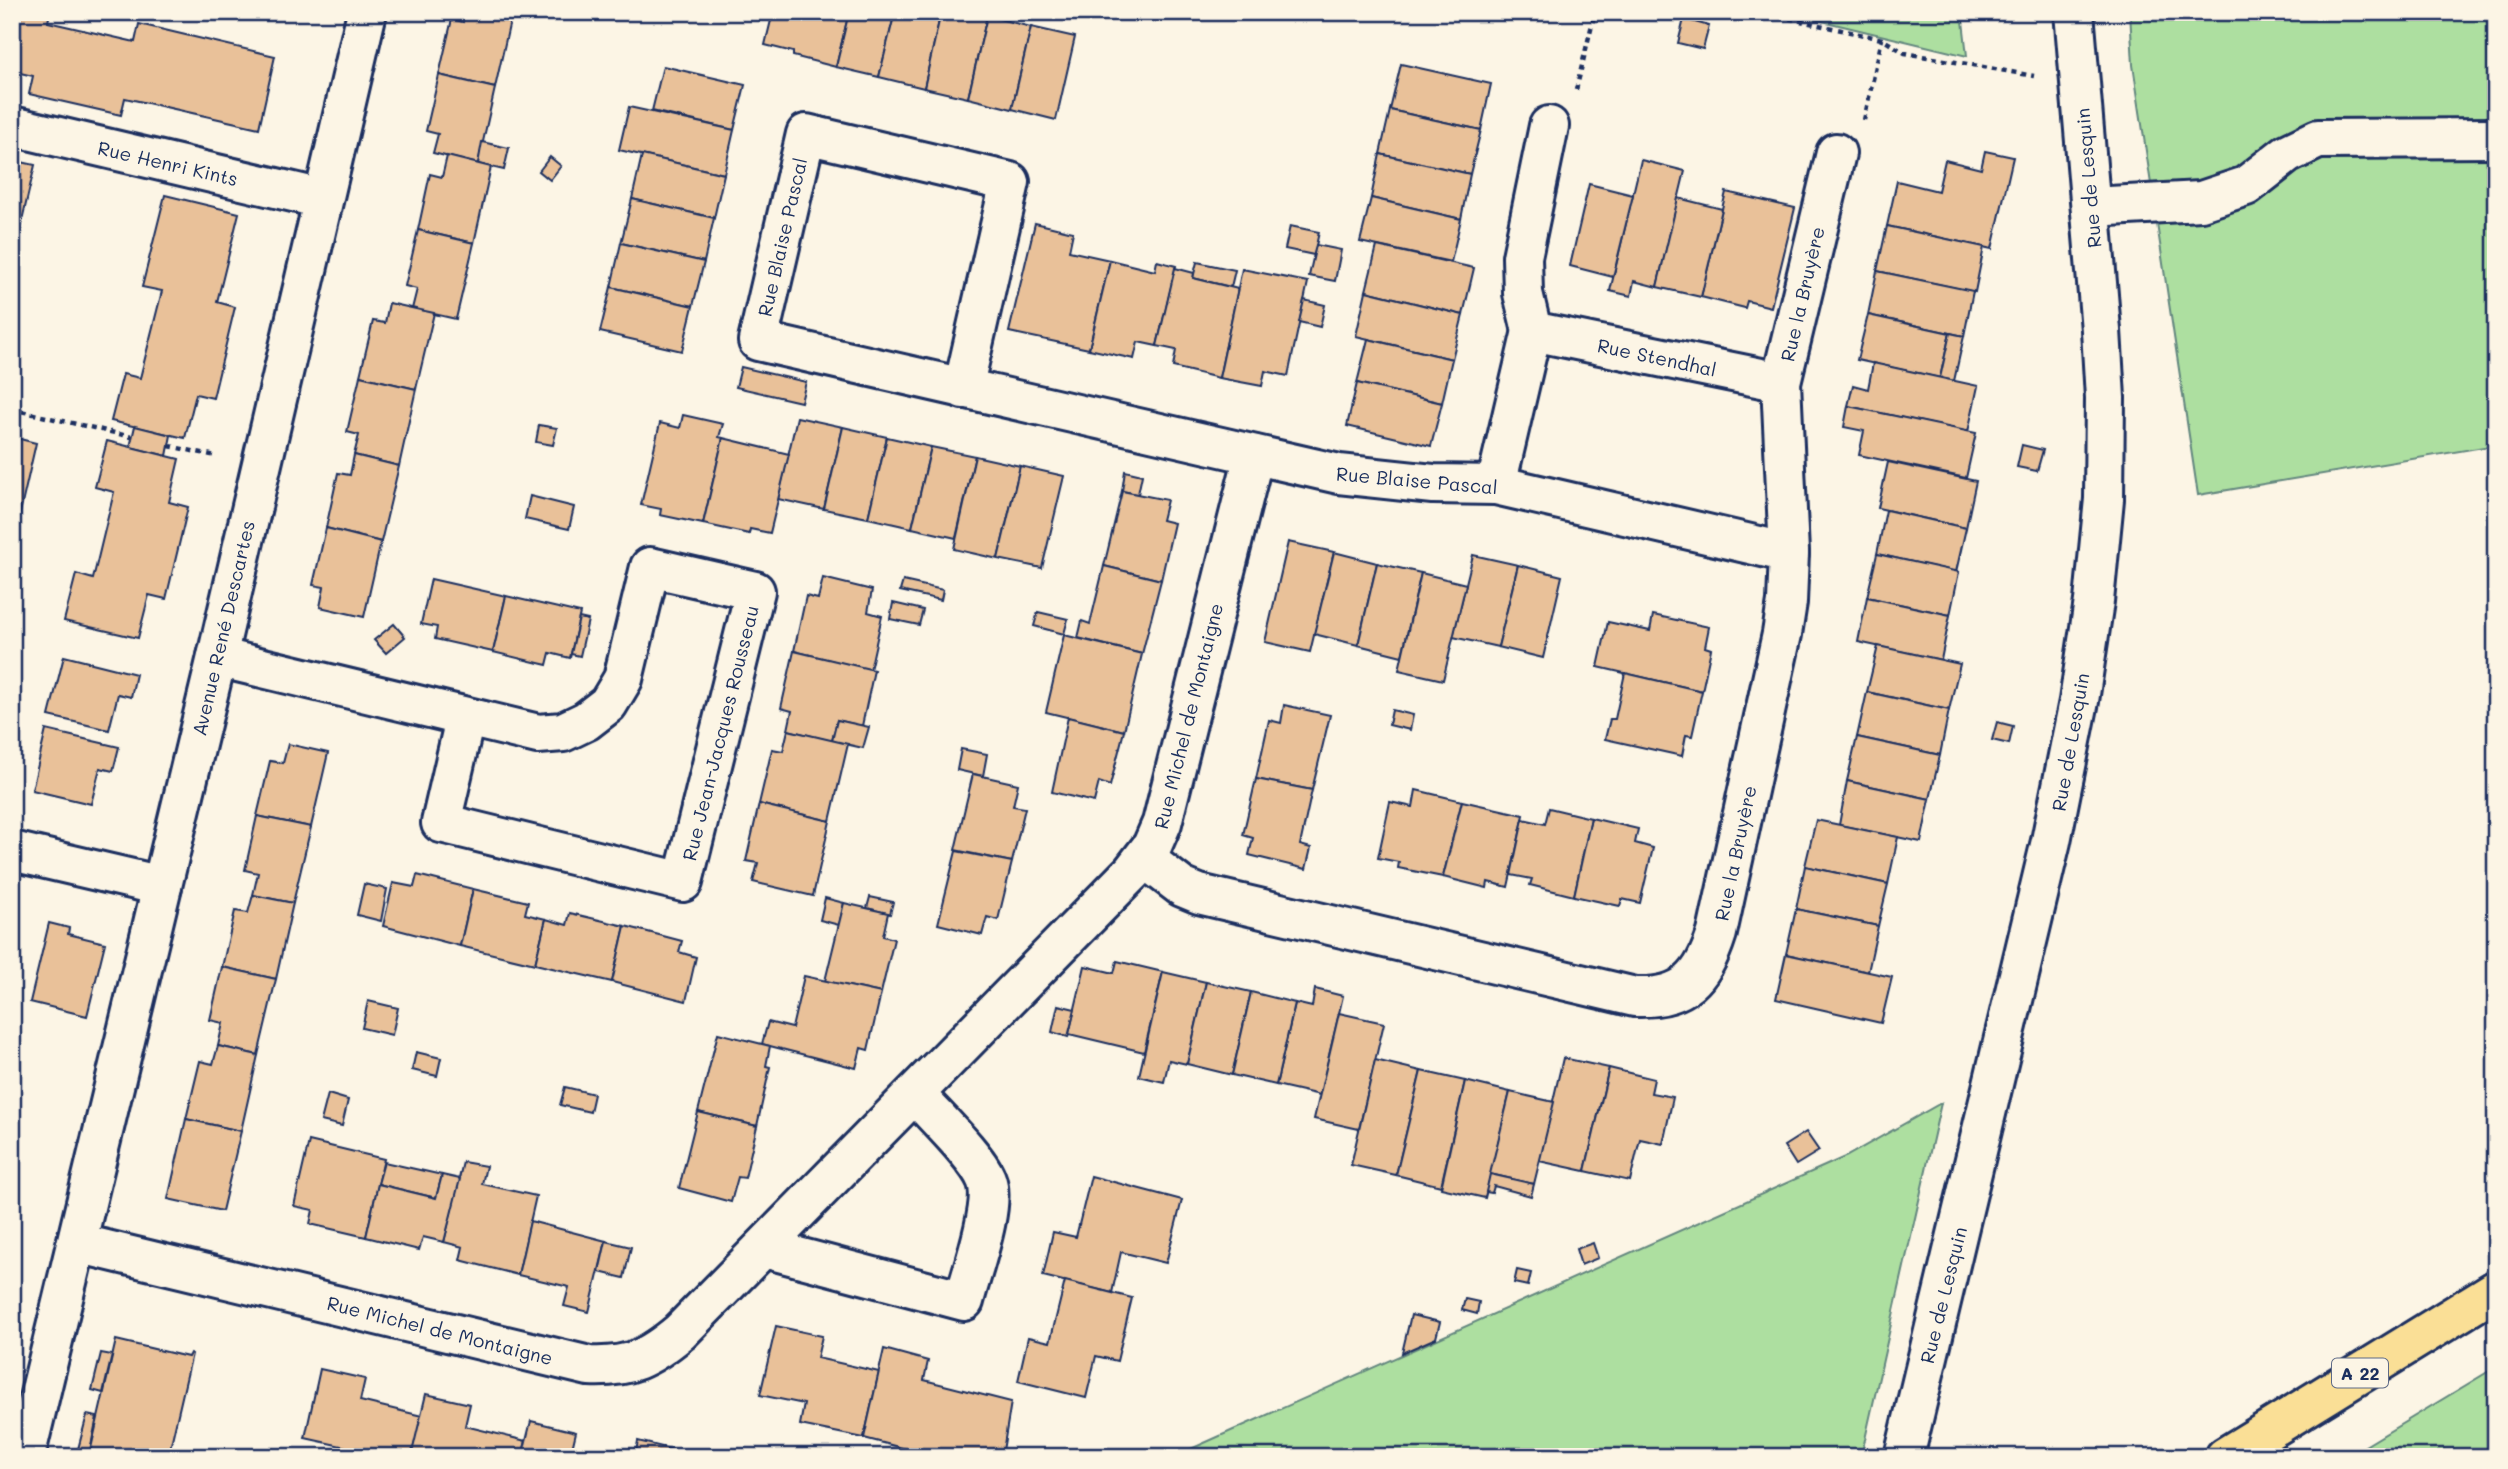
<svg xmlns="http://www.w3.org/2000/svg" width="2508" height="1469" font-family="Mali,sans-serif">
  <rect width="100%" height="100%" fill="#fcf5e5"/>
  <filter id="ink" filterUnits="userSpaceOnUse"><feTurbulence type="fractalNoise" baseFrequency=".0143" numOctaves="2"/><feDisplacementMap in="SourceGraphic" scale="14" xChannelSelector="R" yChannelSelector="G"/><feConvolveMatrix kernelMatrix="1 2 1 2 8 2 1 2 1" color-interpolation-filters="sRGB"/></filter>
  <g filter="url(#ink)">
    <g fill="#addfa0" stroke="#64877f" stroke-width="2">
      <path d="M 1785,12 L 1962,12 L 1967,56 Z"/>
      <path d="M 2130,12 L 2496,12 L 2496,445 L 2198,495 L 2133,65 Z"/>
      <path d="M 1941,1103 L 1861,1457 L 1173,1457 L 1847,1156 Z"/>
      <path d="M 2496,1367 L 2496,1457 L 2347,1457 Z"/>
    </g>
    <g fill="#e9c199" stroke="#1b2f5e" stroke-width="2">
      <path d="M 12,12 L 50,12 L 48,22 L 135,42 L 139,24 L 275,56 L 259,128 L 125,98 L 121,115 L 29,94 L 33,76 L 12,71 Z"/>
      <path d="M 465,12 L 512,12 L 495,88 L 439,75 L 452,19 L 463,22 Z"/>
      <path d="M 773,12 L 849,12 L 836,67 L 793,56 L 793,52 L 765,45 Z"/>
      <path d="M 849,12 L 895,12 L 879,77 L 836,67 Z"/>
      <path d="M 895,12 L 941,12 L 924,88 L 879,77 Z"/>
      <path d="M 941,12 L 971,12 L 987,16 L 968,98 L 924,88 Z"/>
      <path d="M 987,16 L 1031,27 L 1012,109 L 968,98 Z"/>
      <path d="M 1684,19 L 1709,26 L 1703,49 L 1678,43 Z"/>
      <path d="M 1031,27 L 1075,37 L 1056,120 L 1012,109 Z"/>
      <path d="M 1401,64 L 1491,84 L 1481,130 L 1390,110 Z"/>
      <path d="M 663,66 L 745,85 L 734,130 L 652,111 Z"/>
      <path d="M 439,75 L 495,88 L 478,164 L 433,153 L 438,134 L 426,131 Z"/>
      <path d="M 629,107 L 734,130 L 724,174 L 619,150 Z"/>
      <path d="M 1390,110 L 1481,130 L 1470,174 L 1380,154 Z"/>
      <path d="M 482,142 L 509,148 L 504,170 L 478,164 Z"/>
      <path d="M 1985,151 L 2013,157 L 1992,249 L 1887,226 L 1897,181 L 1938,191 L 1945,160 L 1981,169 Z"/>
      <path d="M 1380,154 L 1470,174 L 1461,219 L 1371,198 Z"/>
      <path d="M 642,155 L 724,174 L 714,218 L 632,199 Z"/>
      <path d="M 447,156 L 491,167 L 474,243 L 418,230 L 430,174 L 442,177 Z"/>
      <path d="M 550,157 L 561,166 L 550,180 L 539,171 Z"/>
      <path d="M 12,160 L 35,165 L 12,263 Z"/>
      <path d="M 1641,160 L 1685,171 L 1657,287 L 1634,281 L 1631,296 L 1610,291 Z"/>
      <path d="M 1589,184 L 1633,195 L 1613,277 L 1570,266 Z"/>
      <path d="M 1726,192 L 1795,208 L 1771,307 L 1747,301 L 1745,308 L 1701,297 Z"/>
      <path d="M 165,195 L 239,213 L 217,302 L 235,307 L 213,398 L 196,394 L 185,438 L 111,421 L 123,374 L 140,378 L 162,291 L 142,287 Z"/>
      <path d="M 1371,198 L 1461,219 L 1451,262 L 1360,242 Z"/>
      <path d="M 1678,198 L 1722,209 L 1701,297 L 1657,287 Z"/>
      <path d="M 632,199 L 714,218 L 704,262 L 621,243 Z"/>
      <path d="M 1035,223 L 1073,232 L 1069,251 L 1110,260 L 1089,349 L 1009,332 Z"/>
      <path d="M 1290,226 L 1319,232 L 1314,255 L 1285,249 Z"/>
      <path d="M 1887,226 L 1984,247 L 1975,292 L 1877,271 Z"/>
      <path d="M 418,230 L 474,243 L 456,319 L 412,309 L 417,289 L 405,286 Z"/>
      <path d="M 621,243 L 704,262 L 693,306 L 611,287 Z"/>
      <path d="M 1316,245 L 1341,250 L 1335,281 L 1309,276 Z"/>
      <path d="M 1377,246 L 1474,268 L 1463,315 L 1366,291 Z"/>
      <path d="M 1110,260 L 1155,271 L 1157,261 L 1176,266 L 1157,346 L 1138,342 L 1134,359 L 1089,349 Z"/>
      <path d="M 1197,262 L 1235,270 L 1231,287 L 1193,278 Z"/>
      <path d="M 1175,268 L 1194,273 L 1193,278 L 1238,289 L 1219,378 L 1173,367 L 1176,350 L 1157,346 Z"/>
      <path d="M 1242,269 L 1308,282 L 1288,376 L 1265,371 L 1262,386 L 1219,378 Z"/>
      <path d="M 1877,271 L 1973,291 L 1964,336 L 1868,315 Z"/>
      <path d="M 611,287 L 693,306 L 682,351 L 600,332 Z"/>
      <path d="M 1366,291 L 1463,315 L 1452,359 L 1356,336 Z"/>
      <path d="M 1304,300 L 1325,305 L 1320,327 L 1299,322 Z"/>
      <path d="M 389,303 L 434,313 L 416,389 L 360,376 L 373,321 L 385,323 Z"/>
      <path d="M 1868,315 L 1950,333 L 1940,378 L 1857,360 Z"/>
      <path d="M 1950,333 L 1964,336 L 1954,381 L 1940,378 Z"/>
      <path d="M 1368,339 L 1452,359 L 1442,403 L 1357,383 Z"/>
      <path d="M 1873,363 L 1978,386 L 1968,432 L 1848,406 L 1853,385 L 1868,389 Z"/>
      <path d="M 741,367 L 806,382 L 801,402 L 736,387 Z"/>
      <path d="M 360,376 L 416,389 L 399,466 L 354,455 L 359,435 L 347,432 Z"/>
      <path d="M 1357,383 L 1442,403 L 1431,446 L 1347,426 Z"/>
      <path d="M 1848,406 L 1976,433 L 1966,478 L 1859,455 L 1864,431 L 1844,427 Z"/>
      <path d="M 683,415 L 723,424 L 719,437 L 723,438 L 703,524 L 660,515 L 661,509 L 641,505 L 660,423 L 680,428 Z"/>
      <path d="M 797,417 L 843,427 L 824,509 L 778,499 Z"/>
      <path d="M 539,425 L 557,428 L 553,445 L 536,442 Z"/>
      <path d="M 135,426 L 171,435 L 167,456 L 130,447 Z"/>
      <path d="M 843,427 L 887,437 L 868,518 L 824,509 Z"/>
      <path d="M 12,437 L 36,443 L 19,517 L 12,515 Z"/>
      <path d="M 887,437 L 931,447 L 912,528 L 868,518 Z"/>
      <path d="M 723,438 L 789,454 L 770,533 L 750,529 L 749,534 L 703,524 Z"/>
      <path d="M 107,441 L 179,459 L 169,502 L 188,507 L 166,599 L 149,595 L 138,638 L 64,621 L 76,574 L 93,579 L 114,492 L 95,487 Z"/>
      <path d="M 2022,445 L 2043,450 L 2037,471 L 2017,467 Z"/>
      <path d="M 931,447 L 975,456 L 956,538 L 912,528 Z"/>
      <path d="M 354,455 L 399,466 L 381,542 L 326,528 L 338,473 L 350,475 Z"/>
      <path d="M 975,456 L 1020,466 L 998,559 L 954,549 Z"/>
      <path d="M 1888,462 L 1976,481 L 1966,528 L 1878,508 Z"/>
      <path d="M 1020,466 L 1064,476 L 1042,568 L 998,559 Z"/>
      <path d="M 1125,471 L 1142,475 L 1138,494 L 1122,491 Z"/>
      <path d="M 1122,491 L 1167,500 L 1162,520 L 1174,523 L 1161,580 L 1104,566 Z"/>
      <path d="M 530,496 L 574,507 L 569,529 L 525,519 Z"/>
      <path d="M 1886,510 L 1966,528 L 1956,572 L 1877,554 Z"/>
      <path d="M 326,528 L 381,542 L 364,617 L 320,607 L 324,587 L 313,585 Z"/>
      <path d="M 1288,542 L 1334,552 L 1310,652 L 1265,642 Z"/>
      <path d="M 1334,552 L 1377,563 L 1358,645 L 1314,634 Z"/>
      <path d="M 1877,554 L 1959,572 L 1950,615 L 1867,597 Z"/>
      <path d="M 1473,555 L 1518,565 L 1498,647 L 1453,637 Z"/>
      <path d="M 1377,563 L 1421,573 L 1402,656 L 1358,645 Z"/>
      <path d="M 1518,565 L 1562,576 L 1543,658 L 1498,647 Z"/>
      <path d="M 1104,566 L 1161,580 L 1142,654 L 1078,638 L 1082,621 L 1090,624 Z"/>
      <path d="M 1421,573 L 1466,584 L 1443,680 L 1399,670 Z"/>
      <path d="M 823,578 L 872,590 L 868,612 L 882,616 L 870,670 L 794,651 L 806,596 L 818,599 Z"/>
      <path d="M 431,579 L 506,596 L 493,652 L 435,639 L 437,627 L 421,624 Z"/>
      <path d="M 903,581 L 943,590 L 941,600 L 900,591 Z"/>
      <path d="M 506,596 L 580,613 L 570,658 L 550,653 L 547,665 L 493,652 Z"/>
      <path d="M 1867,597 L 1950,615 L 1941,660 L 1858,642 Z"/>
      <path d="M 893,603 L 923,610 L 919,625 L 890,619 Z"/>
      <path d="M 1038,612 L 1068,619 L 1064,634 L 1034,626 Z"/>
      <path d="M 1653,615 L 1709,627 L 1705,647 L 1711,649 L 1702,691 L 1598,667 L 1608,622 L 1650,631 Z"/>
      <path d="M 579,618 L 588,620 L 580,656 L 571,654 Z"/>
      <path d="M 394,624 L 405,637 L 386,653 L 374,640 Z"/>
      <path d="M 1064,635 L 1142,654 L 1124,731 L 1046,712 Z"/>
      <path d="M 1878,646 L 1960,664 L 1949,710 L 1867,692 Z"/>
      <path d="M 794,651 L 874,670 L 862,726 L 837,720 L 832,741 L 788,730 L 792,711 L 781,708 Z"/>
      <path d="M 64,656 L 136,674 L 131,697 L 118,694 L 109,730 L 49,716 Z"/>
      <path d="M 1625,673 L 1702,691 L 1692,736 L 1686,735 L 1682,756 L 1605,739 L 1610,719 L 1615,719 Z"/>
      <path d="M 1867,692 L 1949,710 L 1940,755 L 1857,737 Z"/>
      <path d="M 1284,705 L 1330,715 L 1312,790 L 1256,779 L 1269,720 L 1281,723 Z"/>
      <path d="M 1392,710 L 1413,715 L 1410,730 L 1389,725 Z"/>
      <path d="M 1068,717 L 1124,731 L 1110,786 L 1099,782 L 1094,802 L 1052,792 Z"/>
      <path d="M 837,720 L 869,727 L 863,748 L 832,741 Z"/>
      <path d="M 1997,722 L 2013,726 L 2009,744 L 1992,740 Z"/>
      <path d="M 46,730 L 119,747 L 113,771 L 100,768 L 91,804 L 32,790 Z"/>
      <path d="M 788,730 L 848,744 L 830,821 L 759,804 L 772,749 L 783,751 Z"/>
      <path d="M 1857,737 L 1940,755 L 1930,799 L 1847,781 Z"/>
      <path d="M 288,744 L 328,753 L 311,827 L 257,816 L 270,761 L 283,763 Z"/>
      <path d="M 961,749 L 987,754 L 983,776 L 957,770 Z"/>
      <path d="M 973,774 L 1018,784 L 1013,806 L 1025,808 L 1012,862 L 955,850 Z"/>
      <path d="M 1256,779 L 1312,790 L 1300,845 L 1311,848 L 1306,869 L 1249,855 L 1253,838 L 1243,835 Z"/>
      <path d="M 1847,781 L 1930,799 L 1921,842 L 1839,825 Z"/>
      <path d="M 1416,790 L 1462,801 L 1443,877 L 1398,868 L 1399,862 L 1378,858 L 1390,802 L 1413,807 Z"/>
      <path d="M 1462,801 L 1524,815 L 1508,887 L 1488,882 L 1487,888 L 1443,877 Z"/>
      <path d="M 759,804 L 830,821 L 813,896 L 753,882 L 758,863 L 746,861 Z"/>
      <path d="M 1549,808 L 1591,818 L 1574,896 L 1530,885 L 1532,879 L 1511,875 L 1523,819 L 1545,824 Z"/>
      <path d="M 257,816 L 311,827 L 293,903 L 253,895 L 258,873 L 245,870 Z"/>
      <path d="M 1591,818 L 1638,829 L 1635,843 L 1653,848 L 1640,903 L 1622,899 L 1620,906 L 1574,896 Z"/>
      <path d="M 1816,820 L 1898,837 L 1888,884 L 1805,866 Z"/>
      <path d="M 956,851 L 1012,862 L 998,920 L 987,917 L 982,935 L 938,924 Z"/>
      <path d="M 1805,866 L 1888,884 L 1878,926 L 1796,909 Z"/>
      <path d="M 417,875 L 473,889 L 460,946 L 383,926 L 393,883 L 414,887 Z"/>
      <path d="M 364,884 L 387,889 L 381,921 L 357,915 Z"/>
      <path d="M 473,889 L 528,902 L 525,914 L 546,919 L 535,964 L 460,946 Z"/>
      <path d="M 253,895 L 293,903 L 276,979 L 222,967 L 235,911 L 248,913 Z"/>
      <path d="M 870,897 L 893,902 L 890,914 L 867,908 Z"/>
      <path d="M 825,898 L 844,903 L 839,925 L 820,920 Z"/>
      <path d="M 844,903 L 888,913 L 883,936 L 894,939 L 881,993 L 825,981 Z"/>
      <path d="M 1796,909 L 1878,926 L 1868,972 L 1786,954 Z"/>
      <path d="M 570,913 L 625,926 L 612,982 L 535,964 L 546,919 L 567,925 Z"/>
      <path d="M 49,923 L 69,928 L 68,934 L 105,943 L 87,1016 L 30,1002 Z"/>
      <path d="M 625,926 L 682,941 L 679,952 L 696,957 L 686,1001 L 612,982 Z"/>
      <path d="M 1786,954 L 1892,977 L 1881,1023 L 1776,999 Z"/>
      <path d="M 1117,961 L 1163,972 L 1144,1052 L 1069,1034 L 1085,966 L 1114,973 Z"/>
      <path d="M 222,967 L 276,979 L 258,1055 L 218,1046 L 223,1023 L 210,1020 Z"/>
      <path d="M 1163,972 L 1206,982 L 1187,1064 L 1169,1060 L 1164,1082 L 1139,1076 Z"/>
      <path d="M 804,976 L 881,993 L 868,1050 L 861,1048 L 856,1068 L 762,1044 L 768,1022 L 792,1028 Z"/>
      <path d="M 1206,982 L 1251,992 L 1232,1075 L 1187,1064 Z"/>
      <path d="M 1315,989 L 1343,996 L 1320,1095 L 1276,1085 L 1295,1003 L 1312,1007 Z"/>
      <path d="M 1251,992 L 1295,1003 L 1276,1085 L 1232,1075 Z"/>
      <path d="M 368,1001 L 398,1008 L 392,1035 L 362,1028 Z"/>
      <path d="M 1058,1005 L 1075,1009 L 1068,1037 L 1052,1032 Z"/>
      <path d="M 1339,1013 L 1384,1023 L 1359,1129 L 1314,1119 Z"/>
      <path d="M 718,1033 L 770,1046 L 766,1066 L 770,1067 L 757,1126 L 698,1112 Z"/>
      <path d="M 218,1046 L 258,1055 L 241,1131 L 186,1119 L 200,1061 L 213,1064 Z"/>
      <path d="M 416,1052 L 441,1058 L 437,1076 L 412,1070 Z"/>
      <path d="M 1563,1058 L 1609,1068 L 1585,1171 L 1539,1161 Z"/>
      <path d="M 1375,1060 L 1421,1071 L 1396,1175 L 1351,1165 Z"/>
      <path d="M 1609,1068 L 1654,1079 L 1651,1093 L 1673,1097 L 1663,1144 L 1640,1139 L 1630,1181 L 1585,1171 Z"/>
      <path d="M 1421,1071 L 1465,1081 L 1441,1186 L 1396,1175 Z"/>
      <path d="M 1465,1081 L 1510,1092 L 1485,1198 L 1441,1188 Z"/>
      <path d="M 565,1087 L 594,1094 L 590,1112 L 560,1105 Z"/>
      <path d="M 1510,1092 L 1554,1102 L 1534,1184 L 1490,1174 Z"/>
      <path d="M 328,1094 L 348,1100 L 342,1126 L 321,1121 Z"/>
      <path d="M 698,1112 L 757,1126 L 745,1178 L 738,1177 L 731,1202 L 679,1188 Z"/>
      <path d="M 186,1119 L 241,1131 L 222,1211 L 168,1199 Z"/>
      <path d="M 1806,1132 L 1819,1151 L 1796,1165 L 1784,1146 Z"/>
      <path d="M 309,1141 L 384,1159 L 366,1237 L 310,1224 L 313,1210 L 294,1206 Z"/>
      <path d="M 384,1162 L 442,1175 L 436,1198 L 378,1184 Z"/>
      <path d="M 463,1162 L 486,1166 L 482,1184 L 536,1196 L 518,1275 L 460,1260 L 463,1247 L 444,1242 Z"/>
      <path d="M 1490,1174 L 1534,1184 L 1531,1196 L 1494,1186 L 1492,1193 L 1486,1192 Z"/>
      <path d="M 442,1175 L 460,1179 L 444,1242 L 423,1237 L 419,1250 L 366,1237 L 378,1184 L 436,1198 Z"/>
      <path d="M 1091,1176 L 1182,1200 L 1166,1263 L 1121,1252 L 1112,1293 L 1043,1276 L 1053,1232 L 1076,1237 Z"/>
      <path d="M 530,1221 L 606,1241 L 589,1312 L 564,1306 L 569,1287 L 518,1275 Z"/>
      <path d="M 606,1241 L 631,1247 L 624,1278 L 599,1272 Z"/>
      <path d="M 1593,1243 L 1598,1258 L 1581,1265 L 1576,1249 Z"/>
      <path d="M 1517,1270 L 1531,1273 L 1528,1286 L 1514,1283 Z"/>
      <path d="M 1065,1281 L 1132,1298 L 1117,1361 L 1096,1356 L 1086,1398 L 1018,1381 L 1028,1337 L 1050,1342 Z"/>
      <path d="M 1465,1299 L 1479,1302 L 1477,1314 L 1462,1310 Z"/>
      <path d="M 1411,1315 L 1440,1322 L 1436,1338 L 1402,1353 Z"/>
      <path d="M 776,1326 L 822,1336 L 817,1358 L 879,1372 L 864,1438 L 800,1425 L 804,1404 L 760,1395 Z"/>
      <path d="M 116,1340 L 188,1357 L 190,1353 L 192,1354 L 168,1457 L 89,1457 Z"/>
      <path d="M 884,1349 L 928,1361 L 924,1380 L 1011,1402 L 1002,1457 L 937,1457 L 864,1438 Z"/>
      <path d="M 101,1353 L 112,1355 L 103,1393 L 92,1390 Z"/>
      <path d="M 320,1369 L 365,1379 L 360,1401 L 422,1416 L 411,1457 L 344,1457 L 346,1447 L 305,1438 Z"/>
      <path d="M 426,1394 L 470,1404 L 465,1426 L 526,1441 L 522,1457 L 411,1457 Z"/>
      <path d="M 87,1415 L 97,1417 L 89,1455 L 77,1453 Z"/>
      <path d="M 531,1421 L 576,1432 L 571,1453 L 587,1457 L 522,1457 Z"/>
      <path d="M 638,1441 L 682,1452 L 681,1457 L 635,1457 Z"/>
    </g>
    <g fill="none" stroke-linecap="round" stroke-linejoin="round">
      <g stroke="#1b2f5e" stroke-width="44">
        <g id="minor">
          <path d="M 12,126 L 323,199"/>
          <path d="M 1549,126 L 1522,257 L 1523,293 L 1532,331 L 1781,382"/>
          <path d="M 2091,207 L 2201,201 L 2246,186 L 2287,154 L 2318,139 L 2496,138"/>
          <path d="M 963,389 L 1010,182 L 806,134 L 758,341 L 1339,474 L 1433,484 L 1496,485 L 1789,553"/>
          <path d="M 1496,485 L 1532,331"/>
          <path d="M 217,657 L 538,734 L 563,732 L 586,721 L 608,704 L 623,679 L 650,567 L 755,591 L 683,882 L 441,823 L 465,719"/>
          <path d="M 12,851 L 162,886"/>
          <path d="M 1144,858 L 1182,887 L 1199,894 L 1635,997 C 1684,999 1703,978 1717,933 L 1782,634 L 1787,602 L 1789,553 L 1781,382 L 1836,153"/>
          <path d="M 77,1243 L 589,1366 C 629,1368 649,1358 680,1332 L 1132,872 L 1152,846 L 1162,823 L 1254,455"/>
          <path d="M 764,1248 L 964,1301 C 971,1273 997,1204 986,1179 C 976,1155 934,1116 916,1095"/>
          <path d="M 25,1457 L 217,657 L 367,12"/>
          <path d="M 1904,1457 L 2051,841 L 2079,701 L 2094,601 L 2104,499 L 2105,398 L 2101,330 L 2074,12"/>
        </g>
      </g>
      <g stroke="#1b2f5e" stroke-width="44">
        <path id="highway" d="M 2225,1457 L 2496,1290"/>
      </g>
      <g stroke="#1b2f5e" stroke-width="4.5" stroke-dasharray="5 5" stroke-linecap="butt">
        <path d="M 1760,12 L 1882,39 L 1905,53 L 2034,76"/>
        <path d="M 1576,90 L 1595,12"/>
        <path d="M 1864,120 L 1882,39"/>
        <path d="M 12,409 L 132,437"/>
        <path d="M 169,446 L 216,456"/>
      </g>
      <use href="#minor" stroke="#fcf5e5" stroke-width="38"/>
      <use href="#highway" stroke="#fadf96" stroke-width="38"/>
    </g>
  </g>
  <g text-anchor="middle" dominant-baseline="central" stroke-width="5" stroke-linejoin="round" paint-order="stroke">
    <rect fill="#fcf5e5" stroke="#5e6a86" stroke-width="2" x="2332" y="1358.5" width="56" height="29" rx="5"/>
    <g font-size="18" font-weight="bold" fill="#1b2f5e">
      <text x="2360" y="1373">A 22</text>
    </g>
    <g font-size="19" fill="#1b2f5e" stroke="#fcf5e5">
      <text transform="translate(168 163) rotate(13)">Rue Henri Kints</text>
      <text transform="translate(2088 178) rotate(-95)">Rue de Lesquin</text>
      <text transform="translate(782 237) rotate(-77)">Rue Blaise Pascal</text>
      <text transform="translate(1802 294) rotate(-77)">Rue la Bruyère</text>
      <text transform="translate(1657 357) rotate(12)">Rue Stendhal</text>
      <text transform="translate(1417 480) rotate(5)">Rue Blaise Pascal</text>
      <text transform="translate(223 628) rotate(-77)">Avenue René Descartes</text>
      <text transform="translate(1188 716) rotate(-76)">Rue Michel de Montaigne</text>
      <text transform="translate(720 733) rotate(-76)">Rue Jean-Jacques Rousseau</text>
      <text transform="translate(2070 742) rotate(-80)">Rue de Lesquin</text>
      <text transform="translate(1735 853) rotate(-78)">Rue la Bruyère</text>
      <text transform="translate(1943 1295) rotate(-76)">Rue de Lesquin</text>
      <text transform="translate(440 1330) rotate(14)">Rue Michel de Montaigne</text>
    </g>
  </g>
  <rect width="2508" height="1469" fill="none" stroke="#fcf5e5" stroke-width="42"/>
  <rect x="21" y="21" width="2466" height="1427" fill="none" stroke="#1b2f5e" stroke-width="2.5" filter="url(#ink)"/>
</svg>
